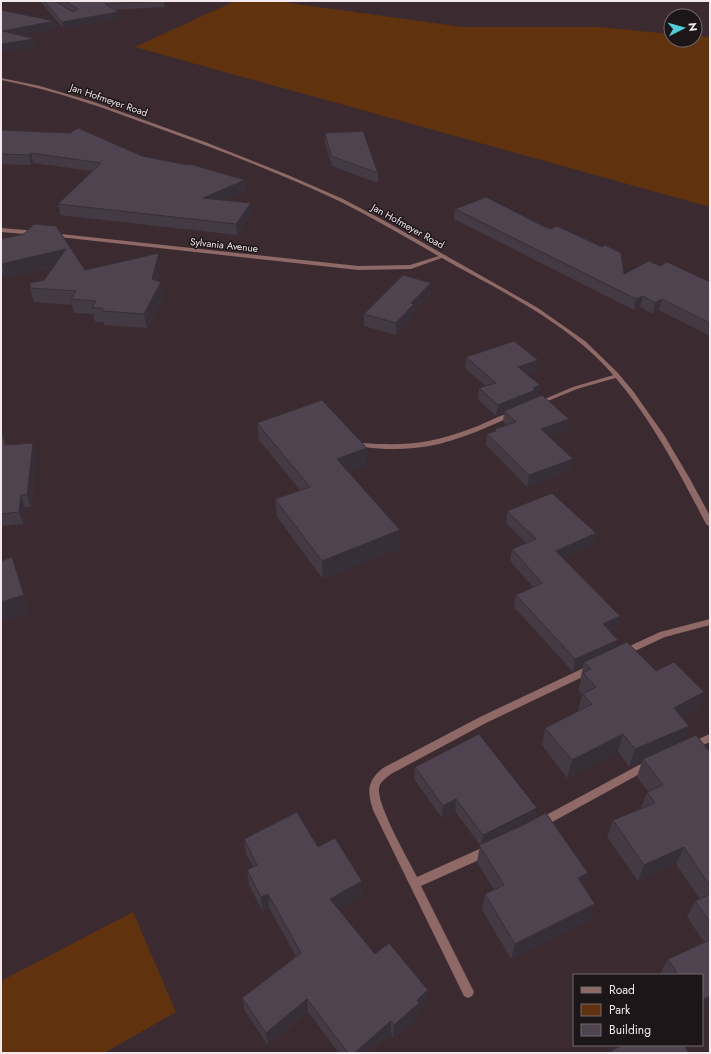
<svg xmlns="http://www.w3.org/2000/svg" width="711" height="1054" font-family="Jost,sans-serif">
  <rect width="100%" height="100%" fill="#3b2b31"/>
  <g fill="#60320d">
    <path d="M 235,1 L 275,1 L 463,27 L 599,27 L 671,34 L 671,40 L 695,40 L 695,36 L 710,37 L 710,207 L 135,47 Z"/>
    <path d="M 133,912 L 176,1012 L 104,1053 L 1,1053 L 1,981 Z"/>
  </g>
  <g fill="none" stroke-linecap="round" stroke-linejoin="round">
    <g fill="#8e6966" fill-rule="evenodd">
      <path d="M 617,374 L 619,375 L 619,377 L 577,389 L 538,405 L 534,405 L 533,404 L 573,387 Z"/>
      <path d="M 513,412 L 517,414 L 515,415 C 483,429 450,445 414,448 C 397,450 379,449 362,447 L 358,445 L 362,443 C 402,446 430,444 467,430 C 483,425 497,416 513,412 Z"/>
    </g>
    <g fill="#8e6966" fill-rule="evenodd">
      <path d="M 1,228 L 37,231 L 40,233 L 37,235 L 1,232 Z"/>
      <path d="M 52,233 L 358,266 L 410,265 L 442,255 L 447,256 L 411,269 L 358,270 L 50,236 L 49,235 Z"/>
      <path d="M 710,619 L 710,625 L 665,637 L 624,656 L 621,654 L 619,652 L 621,650 L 660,632 Z"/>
      <path d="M 590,665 L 593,666 L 595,669 L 593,672 L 486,723 L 391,774 C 386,778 380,782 379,788 C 377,806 408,859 417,877 L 486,846 L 490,847 L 491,851 L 490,855 L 421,886 L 474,992 L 472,996 L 468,998 L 464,996 L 373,810 C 367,791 367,781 383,768 L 480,717 Z"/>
      <path d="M 710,734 L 710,742 L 692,750 L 689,749 L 687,746 L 689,743 Z"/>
      <path d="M 650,759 L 654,760 L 655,763 L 654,766 L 545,826 L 541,828 L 537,826 L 536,823 L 537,820 Z"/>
    </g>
    <path fill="#8e6966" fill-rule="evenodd" d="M 1,78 L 40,86 L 94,102 L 205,142 L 288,175 L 343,199 L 383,220 L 538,308 L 585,341 L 617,372 L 633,391 L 664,435 L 690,479 L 710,516 L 710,527 L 706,524 C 675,464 643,402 594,355 C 554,318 504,292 456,266 C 417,244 379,221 339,201 C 280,173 219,150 158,128 C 107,109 55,90 1,80 Z"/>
  </g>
  <g fill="#433a44">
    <path d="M 40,1 L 55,1 L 73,12 L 56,1 L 164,1 L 165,7 L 114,10 L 119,19 L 63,28 Z"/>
    <path d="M 1,130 L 142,156 L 245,180 L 246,190 L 224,200 L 252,213 L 237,235 L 60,215 L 58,204 L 92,171 L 33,163 L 31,165 L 1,164 Z"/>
    <path d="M 325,133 L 378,173 L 378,183 L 332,166 L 325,143 Z"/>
    <path d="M 455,209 L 624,274 L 660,266 L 710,282 L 710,336 L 659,310 L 653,314 L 640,307 L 634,310 L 454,219 Z"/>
    <path d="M 1,239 L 85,270 L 161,266 L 157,281 L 164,296 L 147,328 L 104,325 L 104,322 L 95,322 L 93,314 L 74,313 L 72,305 L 34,302 L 30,288 L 44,280 L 54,267 L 5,278 L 1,270 Z"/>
    <path d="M 431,283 L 431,294 L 413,312 L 413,316 L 396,335 L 364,326 L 364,314 Z"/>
    <path d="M 466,357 L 536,371 L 527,374 L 538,396 L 534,398 L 567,431 L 550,437 L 573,459 L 571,471 L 527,487 L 486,445 L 487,434 L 495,431 L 495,429 L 506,425 L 503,422 L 504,413 L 496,416 L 478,399 L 479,388 L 486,386 L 465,368 Z"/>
    <path d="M 257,423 L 366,466 L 349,472 L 400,548 L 323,579 L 277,517 L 275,499 L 300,490 L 259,440 Z"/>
    <path d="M 1,426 L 6,445 L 33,443 L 36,455 L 31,507 L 25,507 L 23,524 L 1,526 Z"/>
    <path d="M 507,511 L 593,545 L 563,558 L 620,616 L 617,628 L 610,631 L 616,647 L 656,671 L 704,692 L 697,710 L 682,718 L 683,741 L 710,752 L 710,1007 L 702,1011 L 702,975 L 661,975 L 660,974 L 668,959 L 704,942 L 687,917 L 695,901 L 700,899 L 676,864 L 638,881 L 607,837 L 613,820 L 641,809 L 647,792 L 648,791 L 637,777 L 642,761 L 629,767 L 618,751 L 567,778 L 542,745 L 545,728 L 578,711 L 582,695 L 578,690 L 581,681 L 580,680 L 583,667 L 573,672 L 514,607 L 516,595 L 533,587 L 510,561 L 512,549 L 526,543 L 506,523 Z"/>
    <path d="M 415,767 L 535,819 L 588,873 L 583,886 L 590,920 L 511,959 L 482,910 L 485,894 L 494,890 L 477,862 L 480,845 L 455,811 L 442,818 L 414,779 Z"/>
    <path d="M 244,839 L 318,847 L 362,881 L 362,896 L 338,909 L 375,954 L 426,1003 L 418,1011 L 418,1016 L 393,1038 L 391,1034 L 368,1053 L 339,1053 L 308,1012 L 268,1045 L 245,1011 L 242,998 L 296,956 L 269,908 L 263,912 L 249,885 L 247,870 L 253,867 L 246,854 Z"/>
  </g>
  <g fill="#372f37">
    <path d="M 118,12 L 119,19 L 63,28 L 62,22 Z"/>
    <path d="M 55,21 L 56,29 L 5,38 L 3,31 Z"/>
    <path d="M 35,39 L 36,47 L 1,53 L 1,44 Z"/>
    <path d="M 31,153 L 33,163 L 31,165 L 29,155 Z"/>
    <path d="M 245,180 L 246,190 L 205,208 L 203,198 Z"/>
    <path d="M 251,203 L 252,213 L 237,235 L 236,224 Z"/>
    <path d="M 66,249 L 69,263 L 5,278 L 2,264 Z"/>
    <path d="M 159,253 L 161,266 L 154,293 L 152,279 Z"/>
    <path d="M 161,282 L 164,296 L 147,328 L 144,314 Z"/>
    <path d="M 431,283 L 431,294 L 413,312 L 413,316 L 396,335 L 396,323 L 411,303 Z"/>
    <path d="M 643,296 L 640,307 L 634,310 L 636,299 Z"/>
    <path d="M 662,299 L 659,310 L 653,314 L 655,303 Z"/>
    <path d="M 538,360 L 536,371 L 517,378 L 518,367 Z"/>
    <path d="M 540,385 L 538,396 L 534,398 L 534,401 L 504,411 L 504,413 L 496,416 L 498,405 L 533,388 Z"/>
    <path d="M 569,419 L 567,431 L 540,441 L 541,429 Z"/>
    <path d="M 1,426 L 8,457 L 1,429 Z"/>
    <path d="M 33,443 L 36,455 L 31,507 L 27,495 Z"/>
    <path d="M 367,448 L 366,466 L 338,476 L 337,459 Z"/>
    <path d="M 573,459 L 571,471 L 527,487 L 529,475 Z"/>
    <path d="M 21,495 L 25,507 L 23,524 L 19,512 Z"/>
    <path d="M 400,530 L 400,548 L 323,579 L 322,561 Z"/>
    <path d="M 596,533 L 593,545 L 553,563 L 556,551 Z"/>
    <path d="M 12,557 L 30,613 L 1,622 L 1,602 Z"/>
    <path d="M 620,616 L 617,628 L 600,636 L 603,624 Z"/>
    <path d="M 618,640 L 614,652 L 584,662 L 583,667 L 573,672 L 575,659 Z"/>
    <path d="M 704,692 L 697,710 L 668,725 L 674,708 Z"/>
    <path d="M 689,726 L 682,744 L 643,759 L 642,761 L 629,767 L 635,749 Z"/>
    <path d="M 623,734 L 618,751 L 567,778 L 572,760 Z"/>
    <path d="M 456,799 L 455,811 L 442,818 L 443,806 Z"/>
    <path d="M 537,808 L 535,820 L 481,847 L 483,835 Z"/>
    <path d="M 684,847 L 676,864 L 638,881 L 644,865 Z"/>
    <path d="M 588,873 L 582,889 L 578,878 Z"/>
    <path d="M 362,881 L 362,896 L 330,913 L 330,899 Z"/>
    <path d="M 268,894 L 269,908 L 263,912 L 261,897 Z"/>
    <path d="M 595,904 L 590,920 L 511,959 L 515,944 Z"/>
    <path d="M 428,990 L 426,1003 L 418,1011 L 418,1016 L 393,1038 L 394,1025 L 417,1000 Z"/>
    <path d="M 710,996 L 710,1007 L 702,1011 L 702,1000 Z"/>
    <path d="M 307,999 L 308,1012 L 268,1045 L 266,1033 Z"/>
    <path d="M 391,1021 L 391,1034 L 368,1053 L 354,1053 Z"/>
  </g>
  <g fill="#4e434f" stroke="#372f37">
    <path d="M 44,1 L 55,1 L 73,12 L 78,9 L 65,1 L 164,1 L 105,4 L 118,12 L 62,22 Z"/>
    <path d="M 1,10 L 55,21 L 3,31 L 35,39 L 1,44 Z"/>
    <path d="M 78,128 L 142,156 L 187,165 L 190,164 L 245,180 L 203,198 L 251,203 L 236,224 L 58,204 L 101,163 L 31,153 L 29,155 L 1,154 L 1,130 L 70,133 Z"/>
    <path d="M 363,131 L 378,173 L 331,156 L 325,133 Z"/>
    <path d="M 486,197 L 541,225 L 551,229 L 557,226 L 602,247 L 605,245 L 621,253 L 624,274 L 649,261 L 660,266 L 667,262 L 710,282 L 710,323 L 662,299 L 655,303 L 643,296 L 636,299 L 455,209 Z"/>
    <path d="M 34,224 L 56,226 L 85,270 L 159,253 L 152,279 L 161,282 L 144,314 L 102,311 L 103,308 L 92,308 L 96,301 L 71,299 L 76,291 L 30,288 L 30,283 L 44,280 L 66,249 L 2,264 L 1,263 L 1,239 L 24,234 Z"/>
    <path d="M 403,275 L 431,283 L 411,303 L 414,304 L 396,323 L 364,314 Z"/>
    <path d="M 514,341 L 538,360 L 518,367 L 540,385 L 533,388 L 535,390 L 498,405 L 479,388 L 496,383 L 466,357 Z"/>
    <path d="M 542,395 L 569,419 L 541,429 L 573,459 L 529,475 L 487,434 L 496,431 L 495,429 L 516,422 L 504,411 Z"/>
    <path d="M 322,400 L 367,448 L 337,459 L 400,530 L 322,561 L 275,499 L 310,487 L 257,423 Z"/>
    <path d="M 1,429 L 5,445 L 33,443 L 27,495 L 21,495 L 19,512 L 1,514 Z"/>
    <path d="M 552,493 L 596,533 L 556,551 L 620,616 L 603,624 L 618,640 L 575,659 L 516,595 L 542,583 L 512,549 L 536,539 L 507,511 Z"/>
    <path d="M 12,557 L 24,595 L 1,602 L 1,561 Z"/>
    <path d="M 627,642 L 656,671 L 674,662 L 704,692 L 674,708 L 689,726 L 635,749 L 623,734 L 572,760 L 545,728 L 592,704 L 583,694 L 596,687 L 583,673 L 591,669 L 584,662 Z"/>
    <path d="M 479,734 L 537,808 L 483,835 L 456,799 L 443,806 L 415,767 Z"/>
    <path d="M 696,735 L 710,752 L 710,886 L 684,847 L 644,865 L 613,820 L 655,803 L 647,792 L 663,785 L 643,759 Z"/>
    <path d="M 297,812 L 318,847 L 335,838 L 362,881 L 330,899 L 375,954 L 389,943 L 428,990 L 417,1000 L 419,1003 L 394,1025 L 391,1021 L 354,1053 L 348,1053 L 307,999 L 266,1033 L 242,998 L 301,953 L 268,894 L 261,897 L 247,870 L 257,865 L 244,839 Z"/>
    <path d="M 546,813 L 588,873 L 578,878 L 595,904 L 515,944 L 485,894 L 504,885 L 479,845 L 521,826 Z"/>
    <path d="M 710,894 L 710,922 L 695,901 Z"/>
    <path d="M 710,940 L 710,996 L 702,1000 L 702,975 L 678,975 L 668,959 Z"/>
    <path d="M 622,1045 L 684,1045 L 689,1053 L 608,1053 Z"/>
  </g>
  <g text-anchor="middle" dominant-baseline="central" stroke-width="3" stroke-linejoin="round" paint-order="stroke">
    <g font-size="10" fill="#f3e8ec" stroke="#1d1619">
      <text transform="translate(109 100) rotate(19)">Jan Hofmeyer Road</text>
      <text transform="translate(408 226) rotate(29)">Jan Hofmeyer Road</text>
      <text transform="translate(224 245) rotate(6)">Sylvania Avenue</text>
    </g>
  </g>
  <rect width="711" height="1054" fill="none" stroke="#f3e8ec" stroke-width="4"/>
  <rect x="573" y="974" width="130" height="72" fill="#1d1619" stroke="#736a6d"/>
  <rect x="581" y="987" width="20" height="6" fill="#8e6966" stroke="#736a6d"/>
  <text x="609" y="994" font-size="12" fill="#f3e8ec">Road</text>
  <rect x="581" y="1004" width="20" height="12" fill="#60320d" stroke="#736a6d"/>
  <text x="609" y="1014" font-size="12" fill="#f3e8ec">Park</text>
  <rect x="581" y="1024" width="20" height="12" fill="#4e434f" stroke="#736a6d"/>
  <text x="609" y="1034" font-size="12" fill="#f3e8ec">Building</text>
  <g transform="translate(683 28) rotate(84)"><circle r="19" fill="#1d1619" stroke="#736a6d"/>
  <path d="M0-3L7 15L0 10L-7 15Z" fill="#52cbd9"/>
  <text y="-6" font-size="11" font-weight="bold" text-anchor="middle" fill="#f3e8ec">N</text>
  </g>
</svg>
